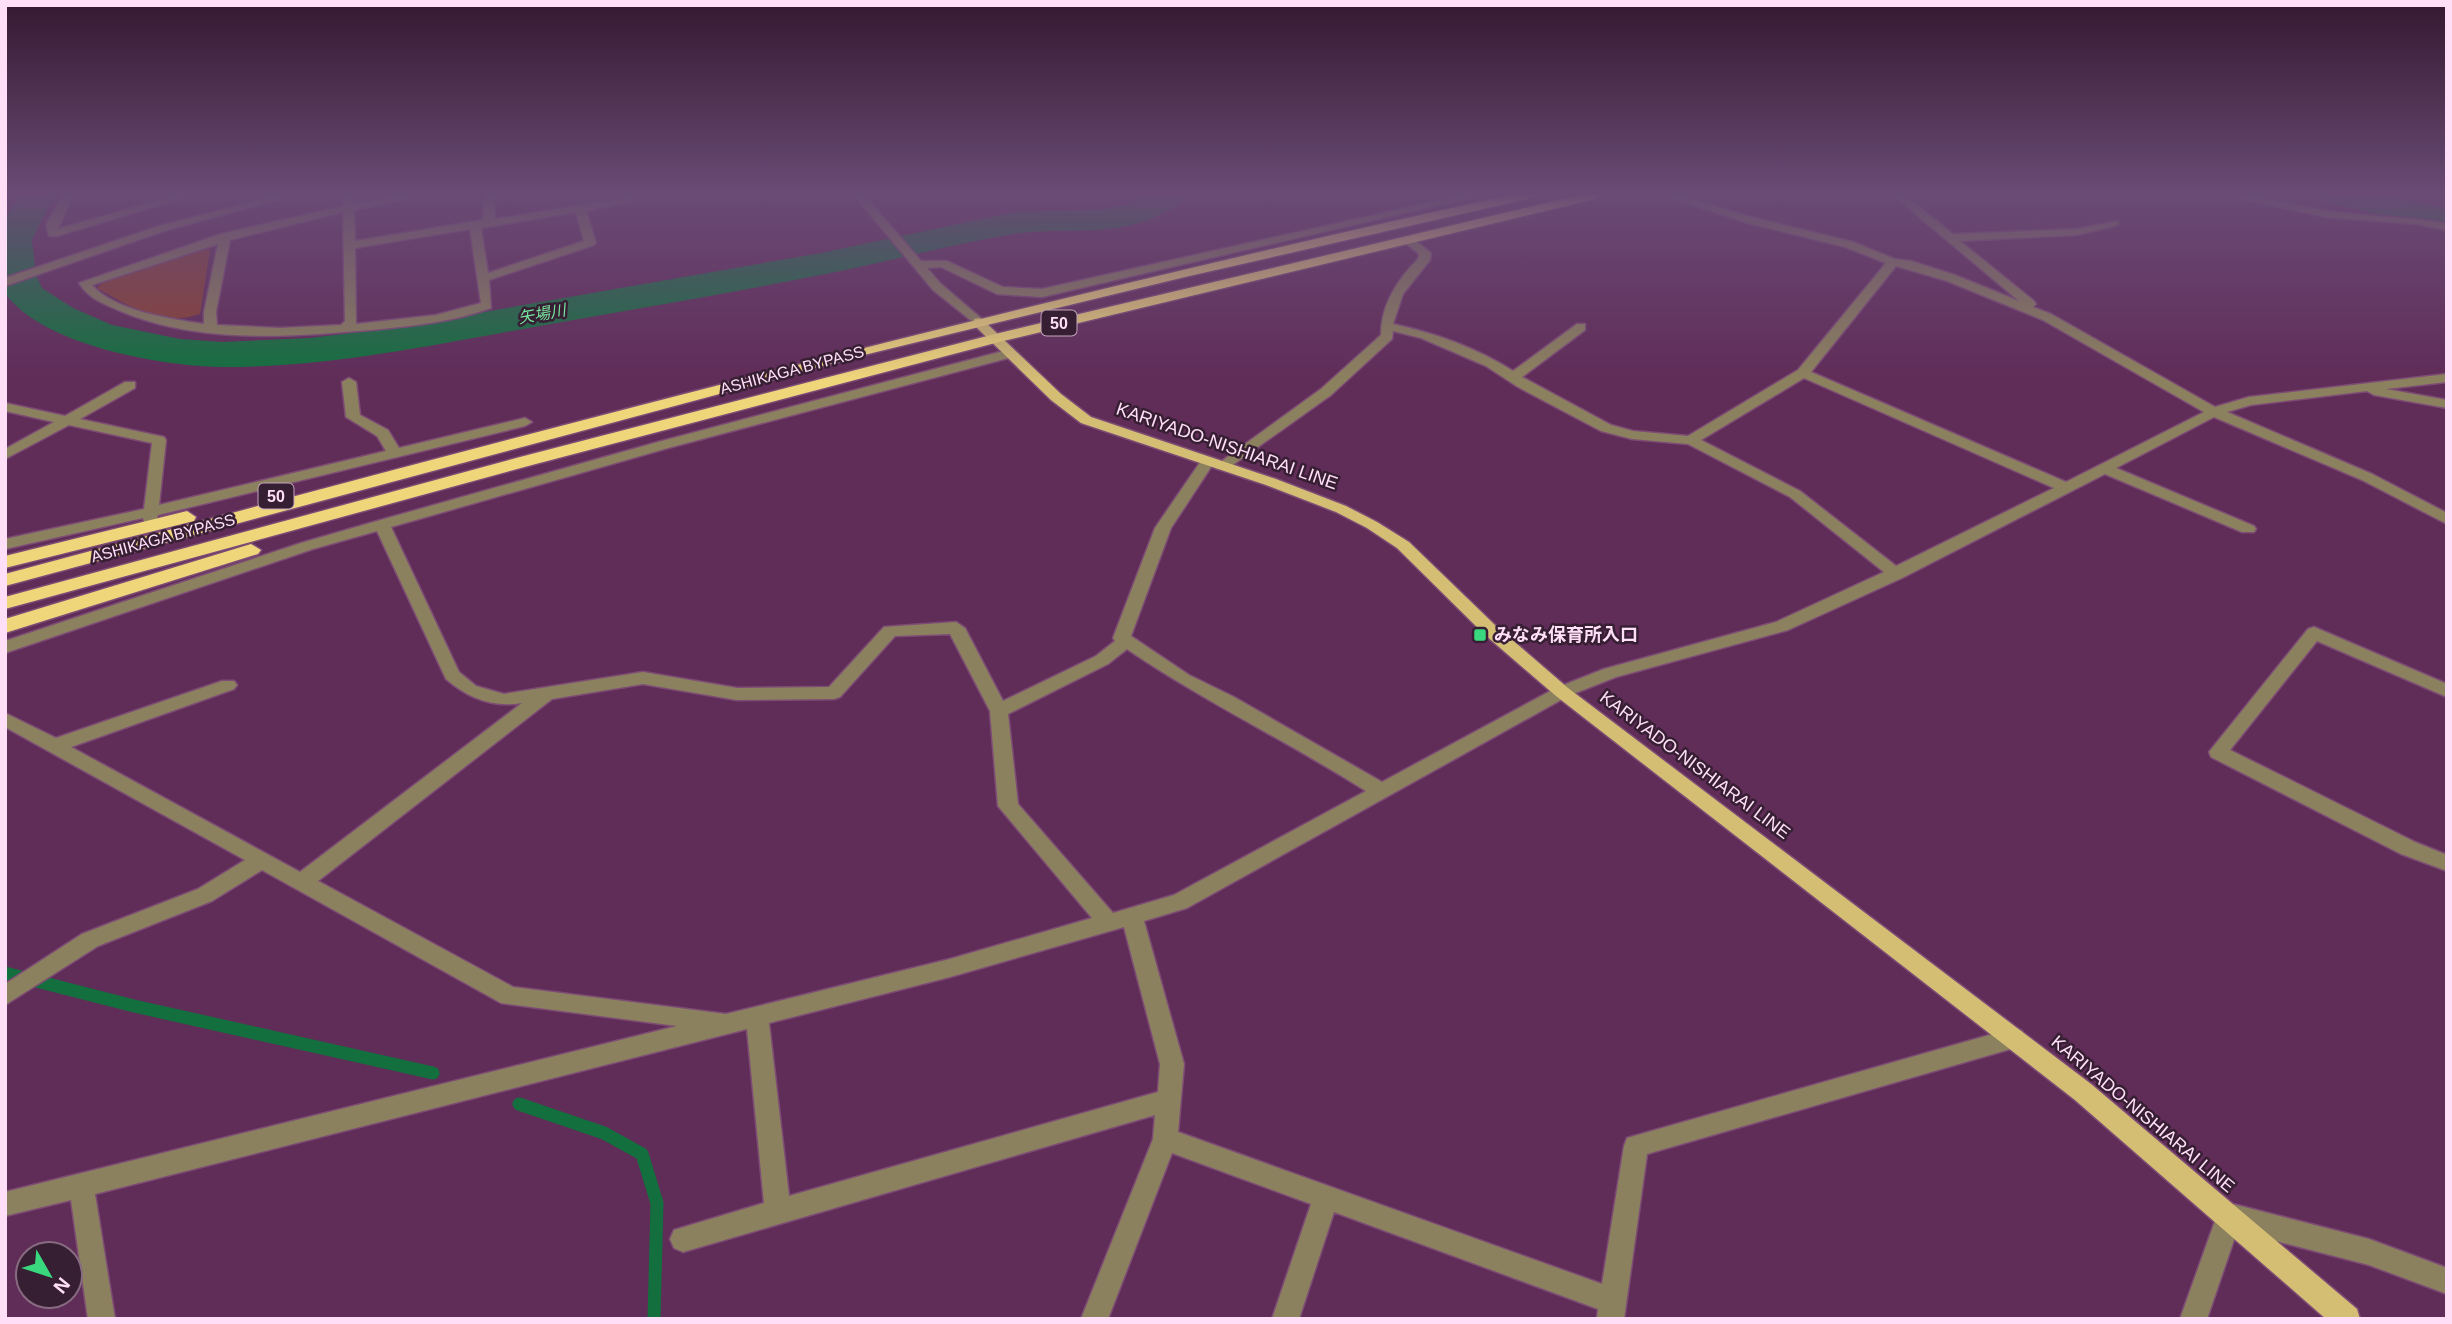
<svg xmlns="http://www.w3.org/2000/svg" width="2452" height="1324" font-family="Arial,'Noto Sans JP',sans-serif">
  <rect width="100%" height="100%" fill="#602c58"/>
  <path fill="#8b4030" d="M 196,248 L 210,250 L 200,314 C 162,327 130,307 97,288 L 105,280 Z"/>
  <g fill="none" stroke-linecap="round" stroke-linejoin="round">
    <g stroke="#13703e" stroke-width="13">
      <path d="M 5,973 L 134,1006 L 433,1073"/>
      <path d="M 519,1104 L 604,1133 L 642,1154 L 657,1203 L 654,1319"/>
    </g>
    <g fill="#13703e" fill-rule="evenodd">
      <path d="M 20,195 L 54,195 L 32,240 L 36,275 L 42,288 L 73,308 L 112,325 L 180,339 L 223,342 L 310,338 L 393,328 L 821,253 L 1015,212 L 1104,209 L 1126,205 L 1145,195 L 1187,195 C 1181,204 1172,208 1163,213 C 1115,239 1064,226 1013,234 C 948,245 884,263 820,275 C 716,296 611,313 506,332 C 413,349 321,367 226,367 C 165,367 42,346 5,293 L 5,219 Z"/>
      <path d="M 2322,195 L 2382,195 L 2447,209 L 2447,231 L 2327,202 Z"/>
    </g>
    <g stroke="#7d4c75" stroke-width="3">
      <g id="minor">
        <path d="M 63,195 L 73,195 L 58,229 L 178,195 L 193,195 L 57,236 L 49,236 L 46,225 Z"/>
        <path d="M 279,195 L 295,195 L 167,230 L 5,286 L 5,278 L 159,226 Z"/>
        <path d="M 344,195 L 352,195 L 354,204 L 403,195 L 425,195 L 354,210 L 355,241 L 483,220 L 484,195 L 494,195 L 495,219 L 633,197 L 638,200 L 586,211 L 596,243 L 594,245 L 489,280 L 491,308 C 453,322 412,326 371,330 C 288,337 196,344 118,310 C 102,303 88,298 79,283 L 221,234 L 343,206 ZM 343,212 L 345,321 L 341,325 L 280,328 L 217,325 L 216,312 L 230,240 ZM 576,212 L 584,241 L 488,273 L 481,228 ZM 470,229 L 481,303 L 436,315 L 356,324 L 355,248 ZM 218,244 L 204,312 L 204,324 C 172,319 114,311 92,285 Z"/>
        <path d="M 854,195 L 864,195 L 921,261 L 947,261 L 1003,287 L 1042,289 L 1464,195 L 1482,195 L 1042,297 L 997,294 L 941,267 L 927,268 L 941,284 L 982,319 L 982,325 L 978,326 L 933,290 Z"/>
        <path d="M 1662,195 L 1677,195 L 1755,218 L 1853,242 L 1895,259 L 1911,261 L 1955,275 L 2019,301 L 1893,195 L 1904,195 L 1953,234 L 2077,229 L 2118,221 L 2118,225 L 2077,235 L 1960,241 L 2034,301 L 2036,304 L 2033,307 L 2051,314 L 2215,407 L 2249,397 L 2447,374 L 2447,382 L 2386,389 L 2447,400 L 2447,408 L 2374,395 L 2367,391 L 2251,405 L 2227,412 L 2372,474 L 2447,513 L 2447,524 L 2362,480 L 2214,417 L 2116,468 L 2254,526 L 2256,529 L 2254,532 L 2242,532 L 2105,474 L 1902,578 L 1788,630 L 1616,677 L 1568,696 L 1187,908 L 1144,921 L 1184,1064 L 1178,1132 L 1602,1284 L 1624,1146 L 1627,1138 L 2014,1028 L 2022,1031 L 2025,1038 L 2022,1045 L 2014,1048 L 1647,1154 L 1624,1319 L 1597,1319 L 1598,1309 L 1334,1212 L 1299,1319 L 1272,1319 L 1311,1204 L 1172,1153 L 1108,1319 L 1081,1319 L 1153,1139 L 1155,1115 L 683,1252 L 674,1248 L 670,1239 L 674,1230 L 764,1203 L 747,1029 L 95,1194 L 115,1319 L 88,1319 L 71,1200 L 5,1216 L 5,1192 L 677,1026 L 501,1003 L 262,870 L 212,901 L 98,946 L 5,1005 L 5,984 L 82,934 L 198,889 L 245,860 L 5,727 L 5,713 L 56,738 L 222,681 L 234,681 L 237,685 L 234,689 L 71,747 L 300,872 L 522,703 C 493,708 468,698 446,679 L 377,531 L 313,549 L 5,653 L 5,641 L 301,543 L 377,521 L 658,442 L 1011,349 L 1017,353 L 1016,356 L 668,448 L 391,527 L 459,672 L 476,686 L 504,694 L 643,672 L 737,688 L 829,687 L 884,627 L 956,622 L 965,628 L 1003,701 L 1096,656 L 1115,641 L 1113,638 L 1155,528 L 1203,458 L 1213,458 L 1215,461 L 1171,528 L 1131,636 L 1189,675 L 1234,697 L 1382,782 L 1556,688 L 1604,669 L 1776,622 L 1884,572 L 1790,497 L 1688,444 L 1632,439 L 1601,431 L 1518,387 L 1486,366 L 1421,338 L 1393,331 L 1392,339 L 1331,395 L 1227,469 L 1217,469 L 1215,466 L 1321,389 L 1381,335 C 1381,305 1397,280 1418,259 L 1419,254 L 1403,241 L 1403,237 L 1411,237 L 1431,253 L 1430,260 L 1403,294 L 1393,324 C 1435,333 1477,348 1513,371 L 1577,324 L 1585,324 L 1585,330 L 1522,377 L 1611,425 L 1633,431 L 1688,436 L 1798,370 L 1886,263 L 1845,247 L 1748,223 ZM 1896,266 L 1947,281 L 2043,320 L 2204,412 L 2066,482 L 1811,372 ZM 1804,378 L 2054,488 L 1896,566 L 1800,491 L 1701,440 ZM 950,634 L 990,711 L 998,806 L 1092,918 L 950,959 L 726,1014 L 513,987 L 318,881 L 552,699 L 643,684 L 737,700 L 834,699 L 840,697 L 895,636 ZM 1127,649 C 1203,701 1287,741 1366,791 L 1174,895 L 1113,913 L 1018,804 L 1008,714 L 1108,664 ZM 1124,927 L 1160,1064 L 1158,1092 L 789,1196 L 769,1023 L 950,977 Z"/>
        <path d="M 2223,195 C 2256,193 2290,205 2323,210 C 2364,217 2406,216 2447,224 L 2447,230 L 2416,224 L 2325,217 Z"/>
        <path d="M 349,378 L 356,382 L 360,415 L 388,430 L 399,448 L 525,418 L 532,422 L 525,426 L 158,515 L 155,525 L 145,525 L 143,518 L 5,549 L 5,539 L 144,509 L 152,443 L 69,425 L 5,459 L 5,449 L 54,422 L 5,411 L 5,403 L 65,416 L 125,382 L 135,382 L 135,388 L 80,419 L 164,437 L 166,440 L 159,505 L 386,451 L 377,436 L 346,417 L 342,382 Z"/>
        <path d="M 2314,627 L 2447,684 L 2447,697 L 2317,641 L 2230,750 L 2415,842 L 2447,855 L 2447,871 L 2401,854 L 2211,757 L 2209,752 L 2308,629 Z"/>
        <path d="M 2229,1203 L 2369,1239 L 2447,1268 L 2447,1294 L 2369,1265 L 2237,1231 L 2207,1319 L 2180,1319 L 2220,1207 Z"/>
      </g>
    </g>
    <g stroke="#7d4c75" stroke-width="3">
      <path id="major" d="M 978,318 L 982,319 L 1061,394 L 1091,417 L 1276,479 L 1346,506 L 1377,522 L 1409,542 L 1496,626 L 1568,688 L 2091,1084 L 2357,1309 L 2360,1319 L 2326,1319 L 2075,1100 L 1556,696 L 1484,634 L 1397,548 L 1367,528 L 1336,512 L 1266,485 L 1081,423 L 1051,400 L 974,325 L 974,319 Z"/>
    </g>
    <g stroke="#7d4c75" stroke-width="3">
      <g id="highway">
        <path d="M 1511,195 L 1533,195 L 1527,199 L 1185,277 L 864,355 L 5,586 L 5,574 C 506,439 1004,306 1511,195 Z"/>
        <path d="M 1580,195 L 1601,195 L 1595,199 L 999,342 L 532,465 L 5,609 L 5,597 L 520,457 L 991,335 Z"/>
        <path d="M 187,511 L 196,517 L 194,521 L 5,568 L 5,556 Z"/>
        <path d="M 251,544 L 261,550 L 258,554 L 5,633 L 5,619 Z"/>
      </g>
    </g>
    <use href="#minor" fill="#8c815e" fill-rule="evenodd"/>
    <use href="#major" fill="#d4be74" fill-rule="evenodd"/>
    <use href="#highway" fill="#f0d67b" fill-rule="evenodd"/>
  </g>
  <linearGradient id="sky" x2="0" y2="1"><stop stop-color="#351830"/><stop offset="0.51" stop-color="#694b75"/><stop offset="1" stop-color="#694b75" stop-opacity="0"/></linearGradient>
  <rect width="2452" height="380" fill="url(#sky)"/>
  <rect fill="#39d87f" stroke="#371f33" stroke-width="2.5" x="1473" y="628" width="14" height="14" rx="3.5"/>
  <g text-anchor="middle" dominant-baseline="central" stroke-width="5" stroke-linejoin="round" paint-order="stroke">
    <g font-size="16" font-style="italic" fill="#75e49c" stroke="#371f33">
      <text transform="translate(542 314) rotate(-10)">矢場川</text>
    </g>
    <g fill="#371f33" stroke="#c3a5bc" stroke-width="2">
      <rect x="1041.5" y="310.5" width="35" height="25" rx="5"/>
      <rect x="258.5" y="483.5" width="35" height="25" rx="5"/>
    </g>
    <g font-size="16" font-weight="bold" fill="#ffdef7">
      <text x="1059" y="323">50</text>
      <text x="276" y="496">50</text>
    </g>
    <g font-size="16" fill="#ffdef7" stroke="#371f33">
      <text transform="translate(792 370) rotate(-15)">ASHIKAGA BYPASS</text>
      <text transform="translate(163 538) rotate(-15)">ASHIKAGA BYPASS</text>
    </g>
    <g font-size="18" fill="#ffdef7" stroke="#371f33">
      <text transform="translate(1227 446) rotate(19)">KARIYADO-NISHIARAI LINE</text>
      <text transform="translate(1695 765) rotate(37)">KARIYADO-NISHIARAI LINE</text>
      <text transform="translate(2143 1114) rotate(40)">KARIYADO-NISHIARAI LINE</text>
    </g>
    <g font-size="18" font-weight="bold" fill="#ffdef7" stroke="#371f33" text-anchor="start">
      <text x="1494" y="635">みなみ保育所入口</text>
    </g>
  </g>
  <rect width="2452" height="1324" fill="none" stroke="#ffdef7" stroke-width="14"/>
  <g transform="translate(49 1275) rotate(129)"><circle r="33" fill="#371f33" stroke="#876b81" stroke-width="2"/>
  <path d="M0-5L12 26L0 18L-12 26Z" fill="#39d87f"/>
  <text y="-10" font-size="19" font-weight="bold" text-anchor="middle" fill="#ffdef7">N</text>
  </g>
</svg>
